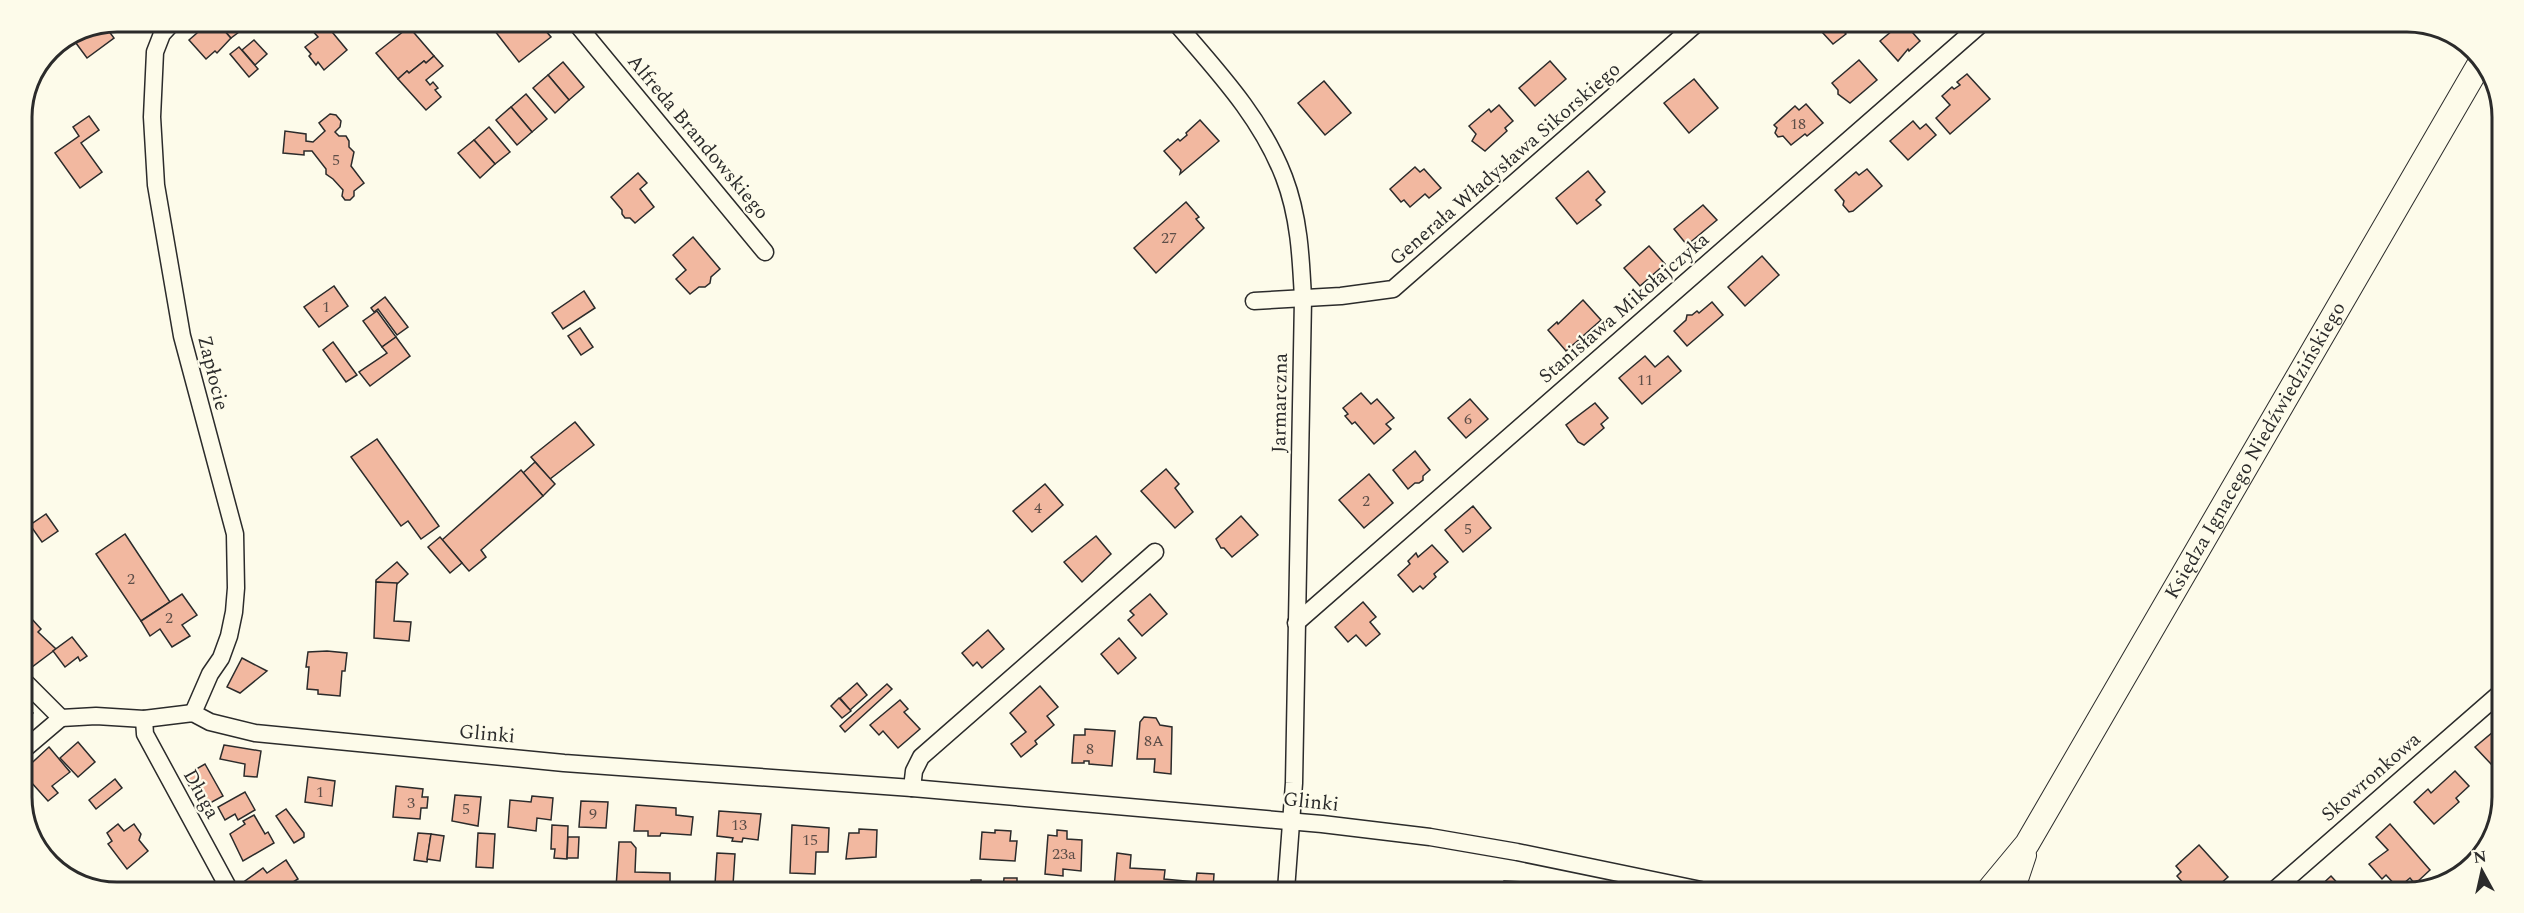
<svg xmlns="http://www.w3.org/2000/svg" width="2524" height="913" font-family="Spectral,serif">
  <rect width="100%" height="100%" fill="#fdfbea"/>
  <g fill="#f2b8a0" stroke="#2b2b2b" stroke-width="1.5">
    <path d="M 210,21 L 216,21 L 231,38 L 217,53 L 215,51 L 206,59 L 189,40 L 197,33 L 196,29 L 202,23 L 205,25 Z"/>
    <path d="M 216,21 L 249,21 L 251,23 L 231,38 Z"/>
    <path d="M 318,21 L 328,21 L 331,24 L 328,27 L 347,50 L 324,70 L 318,62 L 316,65 L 309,56 L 311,54 L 305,47 L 318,37 L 310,28 Z"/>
    <path d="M 497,22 L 538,22 L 551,37 L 519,62 L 491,26 Z"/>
    <path d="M 1830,25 L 1838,25 L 1846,34 L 1833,44 L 1822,32 Z"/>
    <path d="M 1899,25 L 1906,25 L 1920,41 L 1909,51 L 1908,49 L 1898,61 L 1880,41 Z"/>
    <path d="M 2042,25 L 2057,25 L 2050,31 L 2045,31 Z"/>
    <path d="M 105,26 L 114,38 L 87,58 L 73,39 Z"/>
    <path d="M 409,27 L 434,56 L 426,63 L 424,61 L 409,73 L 407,71 L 398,79 L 376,53 Z"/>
    <path d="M 254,40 L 267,54 L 255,65 L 242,50 Z"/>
    <path d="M 239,47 L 258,69 L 249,77 L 230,54 Z"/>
    <path d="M 434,56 L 443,66 L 426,80 L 430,85 L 433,82 L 438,88 L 435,90 L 441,97 L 426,110 L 398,79 L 407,71 L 409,73 L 424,61 L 426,63 Z"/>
    <path d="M 1859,60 L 1877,80 L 1850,103 L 1838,94 L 1838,90 L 1832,83 Z"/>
    <path d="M 1550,61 L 1566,79 L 1535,106 L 1519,88 Z"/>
    <path d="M 563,62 L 584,87 L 569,100 L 548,75 Z"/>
    <path d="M 1967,74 L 1990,99 L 1950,134 L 1936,118 L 1950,105 L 1942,96 L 1952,87 L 1954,89 L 1960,85 L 1957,82 Z"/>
    <path d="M 548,75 L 569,100 L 555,113 L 533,88 Z"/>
    <path d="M 1694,79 L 1718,108 L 1689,133 L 1664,103 Z"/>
    <path d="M 1324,81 L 1351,113 L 1325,135 L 1298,103 Z"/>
    <path d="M 526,94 L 547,119 L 532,132 L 511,107 Z"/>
    <path d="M 1806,104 L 1823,123 L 1807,136 L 1805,134 L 1791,145 L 1783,136 L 1778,137 L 1775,133 L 1777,128 L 1774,125 L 1795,106 L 1799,110 Z"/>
    <path d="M 1499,105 L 1513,121 L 1505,128 L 1507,131 L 1485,151 L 1472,141 L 1476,134 L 1469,126 L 1489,109 L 1491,112 Z"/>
    <path d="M 511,107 L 532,132 L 517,145 L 496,120 Z"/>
    <path d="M 330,114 L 336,115 L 341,121 L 340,127 L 335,132 L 339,136 L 346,136 L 349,141 L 349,147 L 354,152 L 351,166 L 364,183 L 354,191 L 354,196 L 350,200 L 345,200 L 342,196 L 343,190 L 333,179 L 326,174 L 326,169 L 312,151 L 304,151 L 304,155 L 283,153 L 285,131 L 306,134 L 306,141 L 313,142 L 325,131 L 319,123 Z"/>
    <path d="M 89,116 L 99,130 L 81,143 L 102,172 L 80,188 L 55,153 L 79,136 L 73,127 Z"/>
    <path d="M 1200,120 L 1219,141 L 1180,174 L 1181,170 L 1164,151 L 1178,139 L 1180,141 L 1187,135 L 1186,133 Z"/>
    <path d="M 1913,121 L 1920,129 L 1926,124 L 1936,135 L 1908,160 L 1890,141 Z"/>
    <path d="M 489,127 L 510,152 L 495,164 L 474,140 Z"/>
    <path d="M 474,140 L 495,164 L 480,178 L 458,153 Z"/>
    <path d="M 1415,167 L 1420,172 L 1424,169 L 1441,188 L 1429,198 L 1425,194 L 1410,207 L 1404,200 L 1401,202 L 1390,189 Z"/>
    <path d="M 1867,169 L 1882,186 L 1853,211 L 1849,212 L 1843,205 L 1844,201 L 1835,190 L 1856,172 L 1859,175 Z"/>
    <path d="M 1588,171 L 1605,192 L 1596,200 L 1601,205 L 1577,224 L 1556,198 Z"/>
    <path d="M 638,173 L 647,183 L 640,189 L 654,207 L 635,223 L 630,218 L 625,218 L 622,214 L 622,210 L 611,197 Z"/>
    <path d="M 1186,202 L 1199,217 L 1196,219 L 1204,228 L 1156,273 L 1134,248 Z"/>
    <path d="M 1703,205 L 1717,220 L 1687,245 L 1674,229 Z"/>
    <path d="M 693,237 L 720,269 L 711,277 L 710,283 L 705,287 L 699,287 L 690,294 L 676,279 L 686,270 L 673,255 Z"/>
    <path d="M 1649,246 L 1665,264 L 1640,286 L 1624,268 Z"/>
    <path d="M 1762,256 L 1779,275 L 1745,306 L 1728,287 Z"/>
    <path d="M 334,286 L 348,306 L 319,327 L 304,307 Z"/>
    <path d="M 584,291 L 595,308 L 563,329 L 552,313 Z"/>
    <path d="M 385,297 L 408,327 L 397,335 L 378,309 L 374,312 L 371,308 Z"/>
    <path d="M 1583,300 L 1601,320 L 1566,351 L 1548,330 L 1557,322 L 1558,324 Z"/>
    <path d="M 1712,302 L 1723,315 L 1687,346 L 1674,331 L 1686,320 L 1687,315 L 1692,315 L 1697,311 L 1699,313 Z"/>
    <path d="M 377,311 L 396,337 L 382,347 L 363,321 Z"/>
    <path d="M 580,328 L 593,347 L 581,355 L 568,336 Z"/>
    <path d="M 396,337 L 410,356 L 370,386 L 359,372 L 387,353 L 382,347 Z"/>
    <path d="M 333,342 L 357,375 L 346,382 L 323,350 Z"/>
    <path d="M 1645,356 L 1655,367 L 1668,356 L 1681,371 L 1642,404 L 1619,378 Z"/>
    <path d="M 1361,393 L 1371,404 L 1377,399 L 1394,418 L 1386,424 L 1391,429 L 1374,444 L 1355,422 L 1352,424 L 1345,416 L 1348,414 L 1343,408 Z"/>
    <path d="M 1470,399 L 1488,419 L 1466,438 L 1448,418 Z"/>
    <path d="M 1595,403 L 1608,418 L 1601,424 L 1604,428 L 1584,445 L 1578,442 L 1566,425 Z"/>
    <path d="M 575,422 L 594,445 L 550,479 L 531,457 Z"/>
    <path d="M 377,439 L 439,526 L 421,539 L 408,521 L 401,526 L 351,457 Z"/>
    <path d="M 1415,451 L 1430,470 L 1423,476 L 1423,480 L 1419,483 L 1415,483 L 1408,489 L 1393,470 Z"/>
    <path d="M 535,462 L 555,484 L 543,496 L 523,473 Z"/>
    <path d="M 1166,469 L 1179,484 L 1175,488 L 1193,512 L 1175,528 L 1141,491 Z"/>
    <path d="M 521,470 L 543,496 L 481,550 L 486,557 L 469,571 L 442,540 Z"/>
    <path d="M 1369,474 L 1393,503 L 1364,528 L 1339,500 Z"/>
    <path d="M 1045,484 L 1063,505 L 1032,532 L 1013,511 Z"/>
    <path d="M 1473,506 L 1491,528 L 1463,552 L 1445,530 Z"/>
    <path d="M 46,514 L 58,531 L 42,542 L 30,525 Z"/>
    <path d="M 1241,516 L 1258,535 L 1232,557 L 1224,548 L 1221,548 L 1216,539 Z"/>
    <path d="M 125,534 L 170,602 L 141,621 L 96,554 Z"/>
    <path d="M 1096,536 L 1111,554 L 1082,582 L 1064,562 Z"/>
    <path d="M 440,537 L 462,563 L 450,573 L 428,547 Z"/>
    <path d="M 1432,545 L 1448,562 L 1434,574 L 1436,577 L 1423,589 L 1420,586 L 1413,592 L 1398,575 L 1410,564 L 1408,561 L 1416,553 L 1418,557 Z"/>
    <path d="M 397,562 L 408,574 L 397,584 L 376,582 L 376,580 Z"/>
    <path d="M 376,582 L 397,583 L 394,621 L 411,622 L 409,641 L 374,638 Z"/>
    <path d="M 182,594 L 197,615 L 182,625 L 190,636 L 172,647 L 160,629 L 150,636 L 141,621 Z"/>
    <path d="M 1150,594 L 1167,614 L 1142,636 L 1128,620 L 1134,615 L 1130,611 Z"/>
    <path d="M 1363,602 L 1376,617 L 1370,622 L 1380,634 L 1366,646 L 1356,635 L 1348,642 L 1335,627 Z"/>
    <path d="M 21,616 L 27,622 L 31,618 L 41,629 L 38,632 L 56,649 L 32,667 L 21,657 Z"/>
    <path d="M 988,630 L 1004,649 L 982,668 L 977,662 L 973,666 L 962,653 Z"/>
    <path d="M 72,637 L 87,656 L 80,661 L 78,657 L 65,667 L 53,651 Z"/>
    <path d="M 1119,638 L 1136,658 L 1118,674 L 1101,654 Z"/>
    <path d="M 327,651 L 347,653 L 345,671 L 342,671 L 340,696 L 318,694 L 318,690 L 307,689 L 309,667 L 306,667 L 308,652 Z"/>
    <path d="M 242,658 L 267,671 L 240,693 L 227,687 Z"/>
    <path d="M 857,683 L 867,695 L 850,710 L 840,698 Z"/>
    <path d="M 887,684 L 892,689 L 845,732 L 840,726 Z"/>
    <path d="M 1040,686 L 1058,707 L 1047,716 L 1054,725 L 1035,741 L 1037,744 L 1021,757 L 1011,744 L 1026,732 L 1010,713 Z"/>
    <path d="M 839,698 L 851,711 L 842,718 L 831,706 Z"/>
    <path d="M 21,700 L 33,713 L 21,724 Z"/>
    <path d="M 900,700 L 908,709 L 904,712 L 920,729 L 898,748 L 883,731 L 879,735 L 870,725 Z"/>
    <path d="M 1144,717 L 1156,718 L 1160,725 L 1172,727 L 1171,774 L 1154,772 L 1155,759 L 1137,759 L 1140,722 Z"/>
    <path d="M 2499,727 L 2498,758 L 2491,764 L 2475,747 Z"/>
    <path d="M 1085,729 L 1115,731 L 1112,766 L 1089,764 L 1089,761 L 1084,761 L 1084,763 L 1072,763 L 1074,735 L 1085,735 Z"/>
    <path d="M 78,742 L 95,762 L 78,777 L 60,758 Z"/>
    <path d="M 224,745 L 261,751 L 257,777 L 244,776 L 245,764 L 220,759 Z"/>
    <path d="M 49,747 L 70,772 L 52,786 L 58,793 L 48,801 L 22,772 Z"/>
    <path d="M 205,764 L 223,796 L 201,808 L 184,776 Z"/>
    <path d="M 2455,771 L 2469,786 L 2456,798 L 2459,802 L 2434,824 L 2414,802 L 2428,789 L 2431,793 Z"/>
    <path d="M 308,777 L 335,781 L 332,806 L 305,802 Z"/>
    <path d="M 115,779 L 122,788 L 96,809 L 89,800 Z"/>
    <path d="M 396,786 L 423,789 L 422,797 L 428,797 L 427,808 L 421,808 L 420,819 L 393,817 Z"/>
    <path d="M 245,792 L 255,810 L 238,820 L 235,814 L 225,820 L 218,807 Z"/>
    <path d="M 455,795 L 481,797 L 478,826 L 452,821 Z"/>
    <path d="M 532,796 L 553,798 L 551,820 L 537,818 L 536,831 L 508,827 L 510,800 L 531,802 Z"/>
    <path d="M 581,801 L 608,802 L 606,828 L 579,827 Z"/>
    <path d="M 636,805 L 676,808 L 676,815 L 693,817 L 691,835 L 661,833 L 660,836 L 648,836 L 648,831 L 634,831 Z"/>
    <path d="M 286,809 L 304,833 L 304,837 L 294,843 L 276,816 Z"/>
    <path d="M 719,811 L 761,814 L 758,840 L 743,838 L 742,842 L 732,841 L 733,838 L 717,836 Z"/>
    <path d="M 254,815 L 265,834 L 268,832 L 274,843 L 243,861 L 230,834 L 245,824 L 243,821 Z"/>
    <path d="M 118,824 L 124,831 L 134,824 L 141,834 L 139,840 L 148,851 L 127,869 L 108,844 L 112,841 L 107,833 Z"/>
    <path d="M 2390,824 L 2430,870 L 2415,884 L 2410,878 L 2398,888 L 2386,875 L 2382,879 L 2369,864 L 2388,850 L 2376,837 Z"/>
    <path d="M 552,825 L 568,826 L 567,859 L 554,858 L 555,849 L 551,849 Z"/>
    <path d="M 792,825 L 829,828 L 828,852 L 816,852 L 815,874 L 790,873 Z"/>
    <path d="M 859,829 L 877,830 L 876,857 L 846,859 L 849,833 L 859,833 Z"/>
    <path d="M 995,830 L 1011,831 L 1010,841 L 1017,841 L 1015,861 L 980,859 L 982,832 L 995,833 Z"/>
    <path d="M 1057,830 L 1067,831 L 1067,839 L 1082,840 L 1081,871 L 1063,869 L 1063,876 L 1045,874 L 1048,835 L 1057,836 Z"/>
    <path d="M 418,833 L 431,834 L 427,862 L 414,860 Z"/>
    <path d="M 478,833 L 495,834 L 493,868 L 476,867 Z"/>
    <path d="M 431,834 L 444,836 L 440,861 L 427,859 Z"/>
    <path d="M 568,837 L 579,837 L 578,858 L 567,858 Z"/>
    <path d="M 619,842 L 631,842 L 636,848 L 635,872 L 670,873 L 670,888 L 616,888 Z"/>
    <path d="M 2199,845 L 2228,877 L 2211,892 L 2204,889 L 2201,892 L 2180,892 L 2186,886 L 2177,876 L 2181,872 L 2176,866 Z"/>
    <path d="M 717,853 L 735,854 L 733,885 L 715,884 Z"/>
    <path d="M 1117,853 L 1131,855 L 1130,868 L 1165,870 L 1164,879 L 1196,882 L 1197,873 L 1214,874 L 1213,889 L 1114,889 Z"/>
    <path d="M 286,860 L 298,879 L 285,887 L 249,887 L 245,881 L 263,868 L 267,873 Z"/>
    <path d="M 2331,876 L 2342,888 L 2338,892 L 2319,892 L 2317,889 Z"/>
    <path d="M 1004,878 L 1017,878 L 1017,889 L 1003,889 Z"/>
    <rect x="971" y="880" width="10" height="9"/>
    <path d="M 1504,881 L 1524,882 L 1524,890 L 1504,890 Z"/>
    <path d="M 1045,883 L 1060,884 L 1059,889 L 1044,889 Z"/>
  </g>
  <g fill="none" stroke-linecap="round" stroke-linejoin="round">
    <g stroke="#2b2b2b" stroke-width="19">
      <g id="minor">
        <path d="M 174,21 L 162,34 L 155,52 L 152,117 L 156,185 L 182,336 L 235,534 L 236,588 L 234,612 L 229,636 L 221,658 L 210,674 L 193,713"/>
        <path d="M 575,22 L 765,252"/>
        <path d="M 1176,23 C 1217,71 1261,117 1284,177 C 1299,216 1301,257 1303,299 L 1294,783 L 1286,890"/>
        <path d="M 1254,301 L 1341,296 L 1393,289 L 1696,24"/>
        <path d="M 1296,623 L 1980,25"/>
        <path d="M 21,678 L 61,718"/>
        <path d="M 61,718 L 96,716 L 144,719 L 193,713 L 210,722 L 255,733 L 564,763 L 912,788 L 1322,824 L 1430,837 L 1517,852 L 1701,890"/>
        <path d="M 144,719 L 145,734 L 228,887"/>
        <path d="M 21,752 L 61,718"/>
        <path d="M 912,788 L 914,771 L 921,757 L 1155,552"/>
        <path d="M 2272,892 L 2499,694"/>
      </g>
    </g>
    <g stroke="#2b2b2b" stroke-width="26">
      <g id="secondary">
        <path id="s1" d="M 1988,891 L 2027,844 L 2483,58"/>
        <path d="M 2012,891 L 2024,855"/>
      </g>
    </g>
    <use href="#minor" stroke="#fdfbea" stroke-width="16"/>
    <use href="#secondary" stroke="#fdfbea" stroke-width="24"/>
  </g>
  <g text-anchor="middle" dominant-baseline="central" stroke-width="4.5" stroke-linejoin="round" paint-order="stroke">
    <g font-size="16" fill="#5d4e48">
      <text x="1798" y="124">18</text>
      <text x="336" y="160">5</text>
      <text x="1169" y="238">27</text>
      <text x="326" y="307">1</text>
      <text x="1645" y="380">11</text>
      <text x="1468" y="419">6</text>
      <text x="1366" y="501">2</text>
      <text x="1038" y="508">4</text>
      <text x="1468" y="529">5</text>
      <text x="131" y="579">2</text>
      <text x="169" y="618">2</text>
      <text x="1154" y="741">8A</text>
      <text x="1090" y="749">8</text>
      <text x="320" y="792">1</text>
      <text x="411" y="803">3</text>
      <text x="466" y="809">5</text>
      <text x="593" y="814">9</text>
      <text x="739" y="825">13</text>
      <text x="810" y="840">15</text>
      <text x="1064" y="854">23a</text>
    </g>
    <g font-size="20" fill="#2b2b2b" stroke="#fdfbea">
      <text transform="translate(698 137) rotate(50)">Alfreda Brandowskiego</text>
      <text transform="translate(1505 164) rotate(-41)">Generała Władysława Sikorskiego</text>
      <text transform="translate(1624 308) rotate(-41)">Stanisława Mikołajczyka</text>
      <text transform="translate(213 373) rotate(76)">Zapłocie</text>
      <text transform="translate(1280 403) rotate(-89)">Jarmarczna</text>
      <text stroke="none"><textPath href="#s1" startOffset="516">Księdza Ignacego Niedźwiedzińskiego</textPath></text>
      <text transform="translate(487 734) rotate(5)">Glinki</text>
      <text transform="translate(2371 777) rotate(-41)">Skowronkowa</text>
      <text transform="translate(201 794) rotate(61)">Długa</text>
      <text transform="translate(1311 802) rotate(6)">Glinki</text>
    </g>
  </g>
  <path d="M0 0H2524V913H0ZM117 32H2407A85 85 0 0 1 2492 117V797A85 85 0 0 1 2407 882H117A85 85 0 0 1 32 797V117A85 85 0 0 1 117 32Z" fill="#fdfbea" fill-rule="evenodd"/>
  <path fill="none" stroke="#2b2b2b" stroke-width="3" d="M117 32H2407A85 85 0 0 1 2492 117V797A85 85 0 0 1 2407 882H117A85 85 0 0 1 32 797V117A85 85 0 0 1 117 32Z"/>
  <g transform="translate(2482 871) rotate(352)" stroke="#fdfbea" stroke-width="4.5" paint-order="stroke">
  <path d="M0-4.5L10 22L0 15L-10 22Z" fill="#2b2b2b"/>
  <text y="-9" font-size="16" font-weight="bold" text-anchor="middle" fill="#2b2b2b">N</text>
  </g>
</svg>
